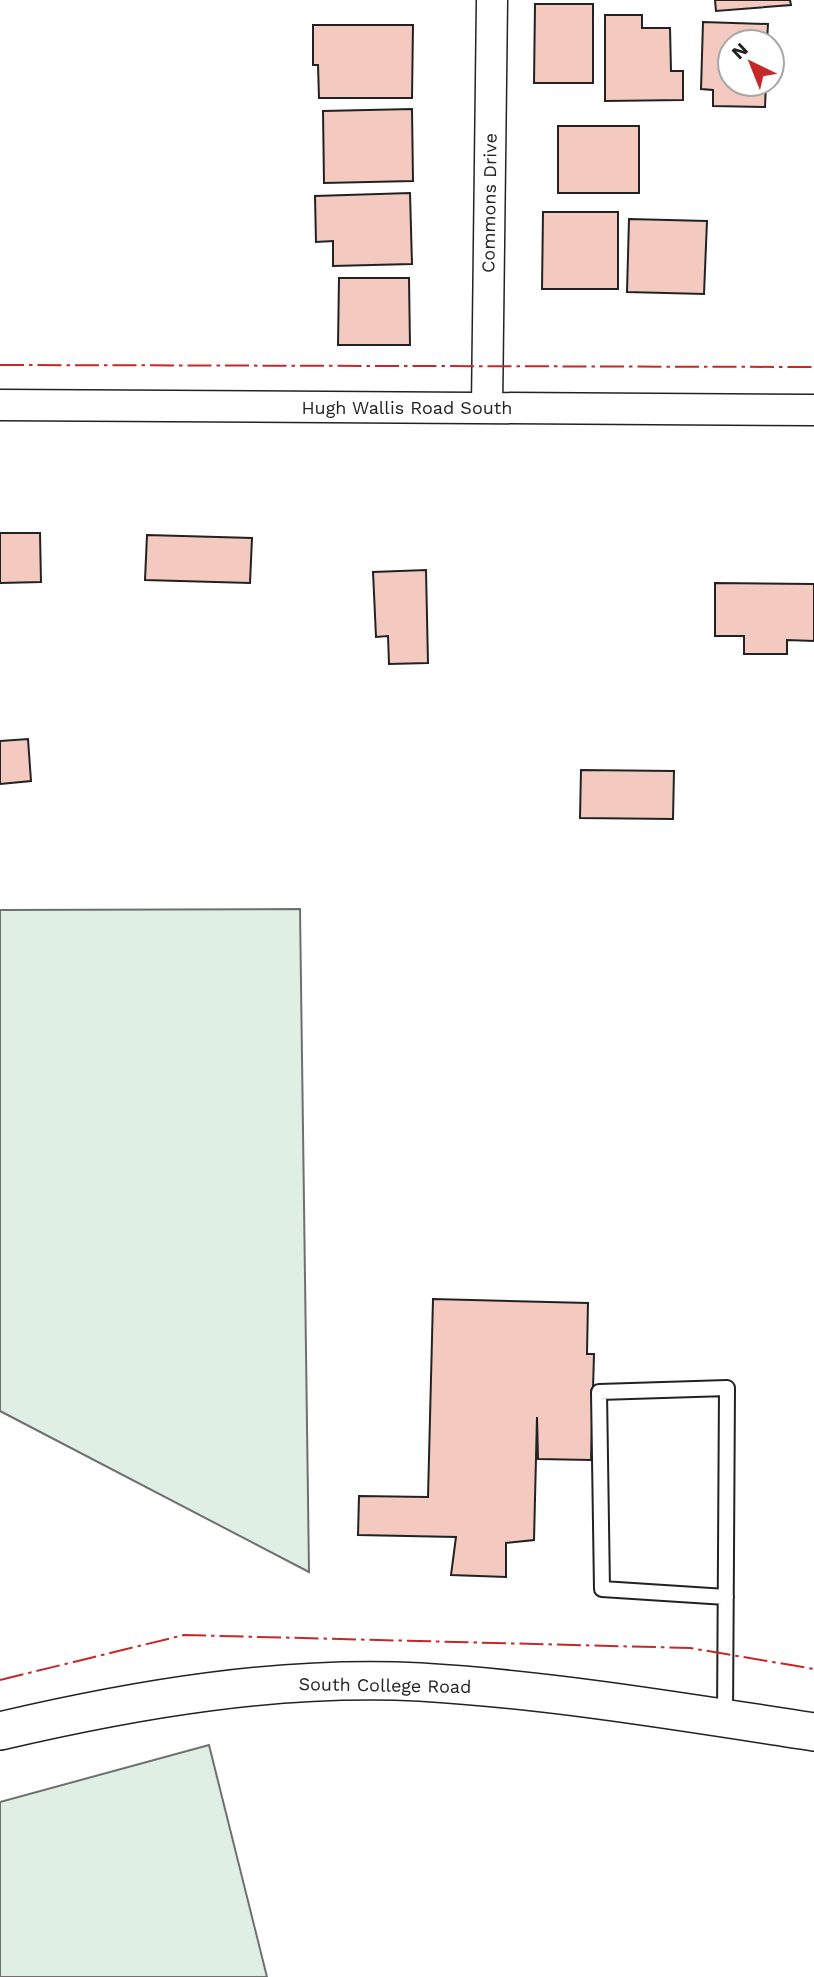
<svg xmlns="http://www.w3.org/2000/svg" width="814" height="1977" font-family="'Work Sans',sans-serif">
  <rect width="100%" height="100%" fill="#fff"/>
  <g fill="#e0efe3" stroke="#6f6f6f" stroke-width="2">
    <path d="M 300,909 L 309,1572 L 0,1411 L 0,910 Z"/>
    <path d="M 209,1745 L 267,1977 L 0,1977 L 0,1802 Z"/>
  </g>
  <g fill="#f3c9c0" stroke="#222" stroke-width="2">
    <path d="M 715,0 L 790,0 L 791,5 L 716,11 Z"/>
    <path d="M 535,4 L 593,4 L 593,83 L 534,83 Z"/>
    <path d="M 605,15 L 642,15 L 642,28 L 670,28 L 671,71 L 683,71 L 683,100 L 605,101 Z"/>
    <path d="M 703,22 L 768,24 L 767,42 L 730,42 L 730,84 L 766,84 L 765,107 L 713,106 L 713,90 L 701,89 Z"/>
    <path d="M 313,25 L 413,25 L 412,98 L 319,98 L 318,65 L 313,65 Z"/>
    <path d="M 412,109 L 413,181 L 324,183 L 323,111 Z"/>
    <rect x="558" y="126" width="81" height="67"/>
    <path d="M 410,193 L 412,264 L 333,266 L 333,241 L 316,242 L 315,196 Z"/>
    <path d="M 543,212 L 618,212 L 618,289 L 542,289 Z"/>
    <path d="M 629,219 L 707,221 L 704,294 L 627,292 Z"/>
    <path d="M 339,278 L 409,278 L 410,345 L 338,345 Z"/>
    <path d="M 0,533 L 40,533 L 41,582 L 0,583 Z"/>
    <path d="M 147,535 L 252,538 L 250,583 L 145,580 Z"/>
    <path d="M 426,570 L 428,663 L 389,664 L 388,636 L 376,637 L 373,572 Z"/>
    <path d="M 715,583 L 814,584 L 814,641 L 787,640 L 787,654 L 744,654 L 744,636 L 715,636 Z"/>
    <path d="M 28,739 L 31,781 L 0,784 L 0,741 Z"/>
    <path d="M 581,770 L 674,771 L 673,819 L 580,818 Z"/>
    <path d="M 433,1299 L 588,1303 L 587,1354 L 594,1354 L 591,1460 L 538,1459 L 537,1417 L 534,1540 L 506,1543 L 506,1577 L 451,1575 L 456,1537 L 358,1535 L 359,1496 L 428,1497 Z"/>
  </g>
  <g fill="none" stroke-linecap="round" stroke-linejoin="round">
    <g stroke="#222" stroke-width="18">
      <path id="service" d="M 725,1717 L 727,1388 L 599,1392 L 602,1589 L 726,1597"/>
    </g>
    <g stroke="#222" stroke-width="33">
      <g id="minor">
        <path d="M 0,405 L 814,410"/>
        <path d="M 487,407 L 492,0"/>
      </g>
    </g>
    <g stroke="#222" stroke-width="40">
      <path id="tertiary" d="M 0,1731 C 137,1699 278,1675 420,1682 C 552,1690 683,1712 814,1732"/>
    </g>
    <use href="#service" stroke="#fff" stroke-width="14"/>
    <use href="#minor" stroke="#fff" stroke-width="30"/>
    <use href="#tertiary" stroke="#fff" stroke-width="37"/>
    <g stroke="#c62828" stroke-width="2" stroke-dasharray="24 5 3.5 5" stroke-linecap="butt">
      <path d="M 0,365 L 814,367"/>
      <path d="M 0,1680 L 184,1635 L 690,1648 L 814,1669"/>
    </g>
  </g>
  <g text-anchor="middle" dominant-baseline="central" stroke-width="5" stroke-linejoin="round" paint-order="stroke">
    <g font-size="18" fill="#222" stroke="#fff">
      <text transform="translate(489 203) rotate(-89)">Commons Drive</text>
      <text x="407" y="407">Hugh Wallis Road South</text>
      <text transform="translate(385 1685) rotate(1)">South College Road</text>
    </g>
  </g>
  <g transform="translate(751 63) rotate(317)"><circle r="33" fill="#ffffff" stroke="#a7a7a7" stroke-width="2"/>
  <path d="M0-5L12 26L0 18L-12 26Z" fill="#c62828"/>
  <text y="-10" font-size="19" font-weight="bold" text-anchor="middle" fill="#222222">N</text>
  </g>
</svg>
